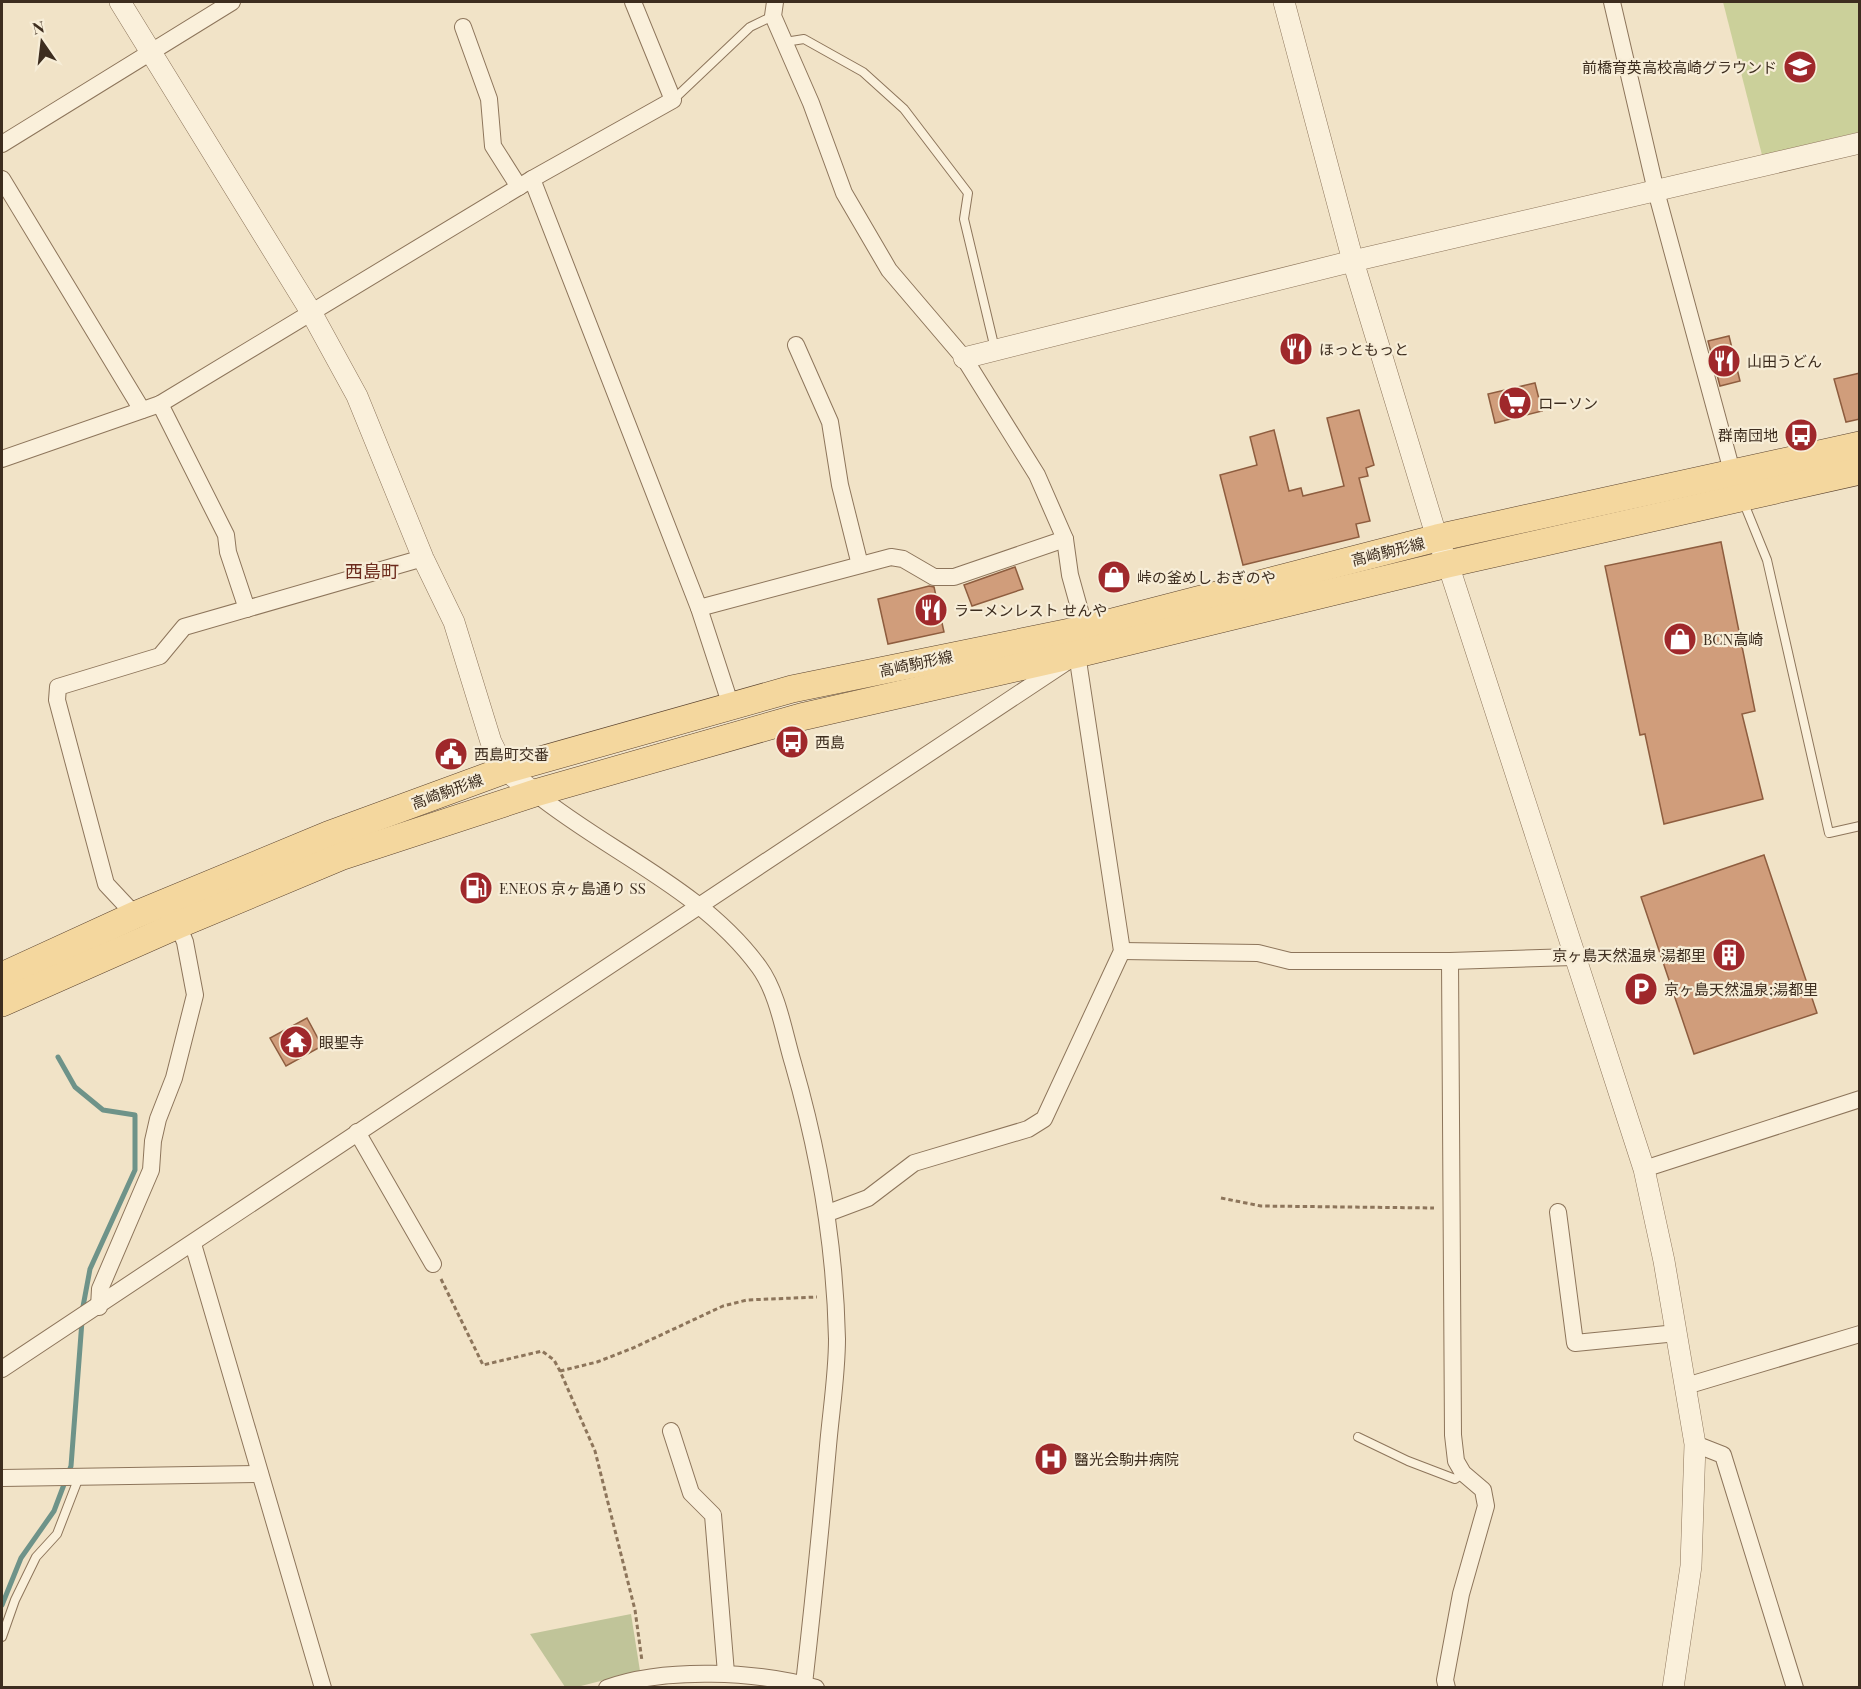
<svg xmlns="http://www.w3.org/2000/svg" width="1861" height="1689" font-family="'Playfair Display','Noto Sans JP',serif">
  <rect width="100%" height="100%" fill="#f1e3c7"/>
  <path fill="#cbd09a" d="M 1723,2 L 1859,2 L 1859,132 L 1762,155 Z"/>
  <path fill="#c0c499" d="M 631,1614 L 640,1671 L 577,1687 L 565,1687 L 530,1634 Z"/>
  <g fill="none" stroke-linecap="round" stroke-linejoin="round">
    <g stroke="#6e9389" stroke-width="5">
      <path d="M 58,1057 L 75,1087 L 103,1110 L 135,1115 L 135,1170 L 90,1269 L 82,1312"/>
      <path d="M 2,1605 L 21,1558 L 54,1511 L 71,1466 L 82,1321"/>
    </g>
  </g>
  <g fill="#d09d7b" stroke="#8e5d3f" stroke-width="1.5">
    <path d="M 1729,336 L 1740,381 L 1720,386 L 1708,341 Z"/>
    <path d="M 1860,373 L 1860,419 L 1846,422 L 1834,379 Z"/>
    <path d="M 1535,383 L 1542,411 L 1495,423 L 1488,394 Z"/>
    <path d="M 1359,410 L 1374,465 L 1366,468 L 1368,476 L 1359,478 L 1370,521 L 1356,524 L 1359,537 L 1243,565 L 1220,475 L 1257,465 L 1250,437 L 1274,430 L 1289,491 L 1301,488 L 1303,496 L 1344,486 L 1327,418 Z"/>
    <path d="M 1721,542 L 1755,711 L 1742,714 L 1763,799 L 1664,824 L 1645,734 L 1640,735 L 1605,566 Z"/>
    <path d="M 1015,567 L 1023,589 L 972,606 L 964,585 Z"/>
    <path d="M 1120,568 L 1124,581 L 1108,586 L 1105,573 Z"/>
    <path d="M 929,586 L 934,587 L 944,632 L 888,644 L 878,599 Z"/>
    <path d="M 1764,855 L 1817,1013 L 1694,1054 L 1641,897 Z"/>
    <path d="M 307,1018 L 322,1046 L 286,1066 L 270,1038 Z"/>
  </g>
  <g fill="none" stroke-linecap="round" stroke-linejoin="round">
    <g stroke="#8d755b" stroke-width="10">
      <g id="service">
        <path d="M 785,42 L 804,39 L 863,72 L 904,109 L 968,193 L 964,219 L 995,349"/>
        <path d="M 673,100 L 750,27 L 773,16"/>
        <path d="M 1743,501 L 1767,560 L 1829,833 L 1860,826"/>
        <path d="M 1358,1437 L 1408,1461 L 1455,1479 L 1463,1473"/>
        <path d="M 2,1637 L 15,1600 L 36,1557 L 57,1534 L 79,1477"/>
      </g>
    </g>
    <g stroke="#8d755b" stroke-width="18">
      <g id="minor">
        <path d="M 775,2 L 773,16 L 811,103 L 844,193 L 889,270 L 964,358 L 1037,475 L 1065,539 L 1070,575 L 1085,629 L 1082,638"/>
        <path d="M 1612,2 L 1656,191 L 1733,475"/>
        <path d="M 463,27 L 489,99 L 493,146 L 519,187"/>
        <path d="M 2,144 L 232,2"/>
        <path d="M 2,179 L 142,410"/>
        <path d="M 532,179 L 699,608 L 731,706"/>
        <path d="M 796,345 L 830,422 L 840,485 L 860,565"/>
        <path d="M 160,404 L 226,535 L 228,552 L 247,609"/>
        <path d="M 2,459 L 160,404 L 532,179 L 673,100 L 633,2"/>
        <path d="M 699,608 L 891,557 L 903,559 L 934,577 L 954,577 L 1065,539"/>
        <path d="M 535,793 C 608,852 702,889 759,967 C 778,993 784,1033 793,1063 C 819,1153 835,1245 837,1339 C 837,1374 831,1411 828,1446 C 821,1525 813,1605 804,1684"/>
        <path d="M 135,915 L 106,884 L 57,700 L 58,687 L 160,656 L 184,627 L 423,558"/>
        <path d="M 1122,951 L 1258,953 L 1290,961 L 1450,961 L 1573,957"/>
        <path d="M 357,1132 L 433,1264"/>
        <path d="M 1644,1169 L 1860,1099"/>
        <path d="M 1558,1212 L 1575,1343 L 1677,1333"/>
        <path d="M 828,1213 L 868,1198 L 914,1163 L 1028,1129 L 1044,1119 L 1122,951 L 1077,654"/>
        <path d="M 193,1244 L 323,1688"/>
        <path d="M 99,1307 L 100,1289 L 151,1170 L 153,1141 L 158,1119 L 174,1078 L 195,995 L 185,942 L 178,925"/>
        <path d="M 2,1369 L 1065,663"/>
        <path d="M 1686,1386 L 1860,1334"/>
        <path d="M 671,1431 L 691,1493 L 713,1515 L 726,1673"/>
        <path d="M 1695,1444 L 1723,1455 L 1795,1688"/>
        <path d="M 2,1478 L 260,1474"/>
        <path d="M 607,1688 C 665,1667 757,1671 816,1688"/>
        <path d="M 1447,1688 L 1445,1680 L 1461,1594 L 1486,1506 L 1483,1490 L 1463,1473 L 1456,1461 L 1453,1435 L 1450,961"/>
      </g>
    </g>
    <g stroke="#8d755b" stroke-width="22">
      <g id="tertiary">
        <path d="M 120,2 L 311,312 L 357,396 L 423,558 L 454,622 L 491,742 L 505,770 L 535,793"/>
        <path d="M 1284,2 L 1353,261 L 1437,538 L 1448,564 L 1644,1169 L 1664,1261 L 1695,1444 L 1691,1566 L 1673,1688"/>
        <path d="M 964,358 L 1353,261 L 1860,143"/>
      </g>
    </g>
    <g stroke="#5b432f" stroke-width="28">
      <g id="primary">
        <path d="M 2,976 L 135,915 L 328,835 L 505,770 L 792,689 L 1085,629 L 1437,538 L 1860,445"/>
        <path d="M 2,1003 L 178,925 L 340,857 L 535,793 L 801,717 L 1077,654 L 1448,564 L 1860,471"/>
      </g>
    </g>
    <g stroke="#8d755b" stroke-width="3" stroke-dasharray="4.5 3" stroke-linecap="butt">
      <path d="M 1221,1198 L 1261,1206 L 1434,1208"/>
      <path d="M 441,1279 L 483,1365 L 542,1351 L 554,1360 L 560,1371 L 595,1451 L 635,1610 L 642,1661"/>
      <path d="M 560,1371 L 597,1362 L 633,1348 L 723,1306 L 747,1300 L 817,1297"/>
    </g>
    <use href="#service" stroke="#faf0db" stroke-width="8"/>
    <use href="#minor" stroke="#faf0db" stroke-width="16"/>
    <use href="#tertiary" stroke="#faf0db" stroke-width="21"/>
    <use href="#primary" stroke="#f4d79e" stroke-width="27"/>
  </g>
  <defs>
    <g id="school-disc" transform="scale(1.725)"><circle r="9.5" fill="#9f282b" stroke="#f7edd7"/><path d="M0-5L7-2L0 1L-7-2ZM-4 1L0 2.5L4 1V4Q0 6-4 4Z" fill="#fff"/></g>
    <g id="restaurant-disc" transform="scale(1.725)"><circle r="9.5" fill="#9f282b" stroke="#f7edd7"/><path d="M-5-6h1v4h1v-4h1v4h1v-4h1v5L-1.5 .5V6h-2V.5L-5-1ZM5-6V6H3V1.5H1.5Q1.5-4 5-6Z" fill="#fff"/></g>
    <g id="supermarket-disc" transform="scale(1.725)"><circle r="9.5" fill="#9f282b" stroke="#f7edd7"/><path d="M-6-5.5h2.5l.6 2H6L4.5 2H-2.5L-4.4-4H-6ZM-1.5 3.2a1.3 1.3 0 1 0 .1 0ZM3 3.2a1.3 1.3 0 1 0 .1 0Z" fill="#fff"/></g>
    <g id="bus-disc" transform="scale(1.725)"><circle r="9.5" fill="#9f282b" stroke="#f7edd7"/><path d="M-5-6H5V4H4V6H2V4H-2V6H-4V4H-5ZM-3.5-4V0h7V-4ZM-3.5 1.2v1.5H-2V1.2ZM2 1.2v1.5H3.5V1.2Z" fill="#fff"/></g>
    <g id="shop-disc" transform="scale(1.725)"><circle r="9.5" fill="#9f282b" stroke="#f7edd7"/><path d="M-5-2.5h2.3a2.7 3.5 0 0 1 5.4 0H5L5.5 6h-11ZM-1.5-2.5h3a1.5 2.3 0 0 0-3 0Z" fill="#fff"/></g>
    <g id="civic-disc" transform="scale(1.725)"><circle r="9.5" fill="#9f282b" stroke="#f7edd7"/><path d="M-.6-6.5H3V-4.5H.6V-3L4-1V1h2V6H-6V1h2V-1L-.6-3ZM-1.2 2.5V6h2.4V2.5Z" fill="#fff"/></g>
    <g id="fuel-disc" transform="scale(1.725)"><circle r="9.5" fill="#9f282b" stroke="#f7edd7"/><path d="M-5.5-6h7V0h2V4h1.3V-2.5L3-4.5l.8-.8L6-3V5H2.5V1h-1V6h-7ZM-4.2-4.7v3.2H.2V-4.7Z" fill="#fff"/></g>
    <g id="building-disc" transform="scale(1.725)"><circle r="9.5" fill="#9f282b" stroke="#f7edd7"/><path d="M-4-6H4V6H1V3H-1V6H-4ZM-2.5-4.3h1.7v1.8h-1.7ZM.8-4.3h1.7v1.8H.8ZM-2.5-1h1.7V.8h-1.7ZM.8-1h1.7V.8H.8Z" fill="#fff"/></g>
    <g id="parking-disc" transform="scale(1.725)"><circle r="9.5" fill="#9f282b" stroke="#f7edd7"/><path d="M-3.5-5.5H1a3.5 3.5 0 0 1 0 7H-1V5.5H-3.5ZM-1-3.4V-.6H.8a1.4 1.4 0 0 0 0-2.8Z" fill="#fff"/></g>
    <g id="temple-disc" transform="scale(1.725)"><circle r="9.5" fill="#9f282b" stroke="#f7edd7"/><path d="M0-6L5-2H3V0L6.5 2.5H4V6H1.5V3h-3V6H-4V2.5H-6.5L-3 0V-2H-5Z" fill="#fff"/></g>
    <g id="hospital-disc" transform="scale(1.725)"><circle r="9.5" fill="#9f282b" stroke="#f7edd7"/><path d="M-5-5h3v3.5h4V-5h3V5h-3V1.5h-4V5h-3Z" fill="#fff"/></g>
  </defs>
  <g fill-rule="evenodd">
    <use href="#school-disc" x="1800" y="67"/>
    <use href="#restaurant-disc" x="1296" y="349"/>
    <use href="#restaurant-disc" x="1724" y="361"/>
    <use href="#supermarket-disc" x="1515" y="403"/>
    <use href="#bus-disc" x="1801" y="435"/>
    <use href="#shop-disc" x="1114" y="577"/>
    <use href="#restaurant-disc" x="931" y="610"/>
    <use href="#shop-disc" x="1680" y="639"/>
    <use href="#bus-disc" x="792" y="742"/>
    <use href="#civic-disc" x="451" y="754"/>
    <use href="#fuel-disc" x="476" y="888"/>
    <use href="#building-disc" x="1729" y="955"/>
    <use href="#parking-disc" x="1641" y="989"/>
    <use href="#temple-disc" x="296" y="1042"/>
    <use href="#hospital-disc" x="1051" y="1459"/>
  </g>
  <g text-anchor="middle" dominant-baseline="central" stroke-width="4.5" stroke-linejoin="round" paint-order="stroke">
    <g font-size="15" fill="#3d2d1f" stroke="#f7edd7" text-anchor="start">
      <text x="1777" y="67" text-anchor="end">前橋育英高校高崎グラウンド</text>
      <text x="1319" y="349">ほっともっと</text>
      <text x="1747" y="361">山田うどん</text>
      <text x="1538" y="403">ローソン</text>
      <text x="1778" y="435" text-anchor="end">群南団地</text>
      <text x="1137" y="577">峠の釜めし おぎのや</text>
      <text x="954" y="610">ラーメンレスト せんや</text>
      <text x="1703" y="639">BCN高崎</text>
      <text x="815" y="742">西島</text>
      <text x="474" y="754">西島町交番</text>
      <text x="499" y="888">ENEOS 京ヶ島通り SS</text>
      <text x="1706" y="955" text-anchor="end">京ヶ島天然温泉 湯都里</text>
      <text x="1664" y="989">京ヶ島天然温泉;湯都里</text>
      <text x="319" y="1042">眼聖寺</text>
      <text x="1074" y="1459">醫光会駒井病院</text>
    </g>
    <g font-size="15" fill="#3d2d1f" stroke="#f7edd7">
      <text transform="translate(1388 551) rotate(-14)">高崎駒形線</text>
      <text transform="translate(916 663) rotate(-12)">高崎駒形線</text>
      <text transform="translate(447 791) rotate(-20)">高崎駒形線</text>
    </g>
    <g font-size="18" fill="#6c2b1d" stroke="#f7edd7">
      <text x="372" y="571">西島町</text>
    </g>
  </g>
  <rect width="1861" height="1689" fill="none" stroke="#3d2d1f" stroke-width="6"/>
  <g transform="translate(42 42) rotate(346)" stroke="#f7edd7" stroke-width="4.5" paint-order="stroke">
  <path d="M0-4.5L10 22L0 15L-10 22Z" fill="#3d2d1f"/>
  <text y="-9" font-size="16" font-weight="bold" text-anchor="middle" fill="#3d2d1f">N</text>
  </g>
</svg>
